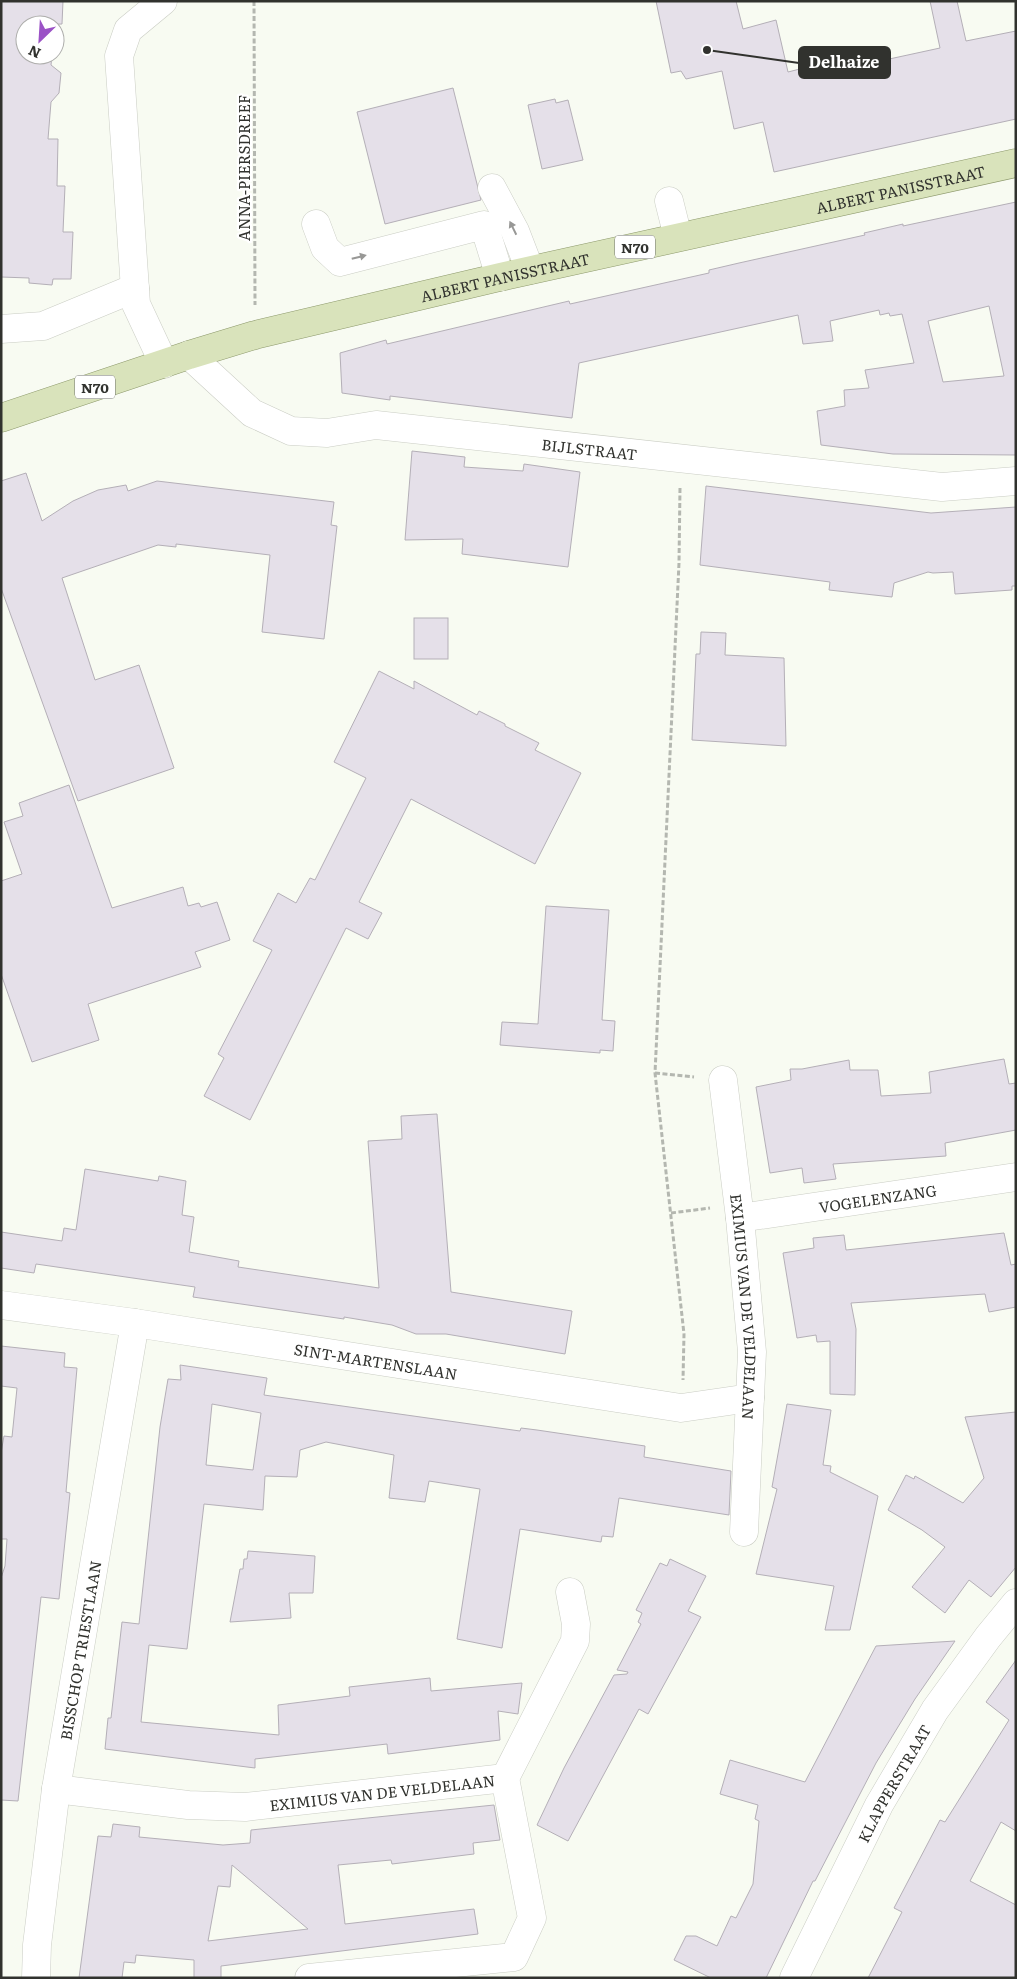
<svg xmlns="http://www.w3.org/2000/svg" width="1017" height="1979" font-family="Literata,serif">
  <rect width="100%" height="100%" fill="#f8fbf2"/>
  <g fill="#e5e0e9" stroke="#b4afb7" fill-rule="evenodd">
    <path d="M 1,1 L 63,1 L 62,24 L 25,25 L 25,55 L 52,55 L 51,65 L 61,73 L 59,93 L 51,102 L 48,139 L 58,139 L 57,186 L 65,186 L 63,232 L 73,232 L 71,279 L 53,279 L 52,285 L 29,283 L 29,278 L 1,277 Z"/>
    <path d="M 656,1 L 736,1 L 743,29 L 776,20 L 788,72 L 855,55 L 857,66 L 940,48 L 930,1 L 957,1 L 966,41 L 1016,31 L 1016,119 L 774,172 L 763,122 L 734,129 L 722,71 L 686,79 L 681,71 L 671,73 Z"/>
    <path d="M 453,88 L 481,200 L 385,224 L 357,112 Z"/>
    <path d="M 555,99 L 556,103 L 568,100 L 583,160 L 542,169 L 528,105 Z"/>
    <path d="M 1016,202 L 1016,455 L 893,454 L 821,445 L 817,411 L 845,406 L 844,390 L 869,388 L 865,370 L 914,363 L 902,314 L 890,316 L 889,313 L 880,315 L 879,310 L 830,321 L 833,341 L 803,344 L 798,315 L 579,363 L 572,418 L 390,396 L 390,400 L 342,393 L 340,353 L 386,340 L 387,344 L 569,301 L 570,304 L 709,273 L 709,270 L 739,263 L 865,235 L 864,233 L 903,224 L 903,226 ZM 989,306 L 1004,376 L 943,382 L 928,321 Z"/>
    <path d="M 412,451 L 465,457 L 464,467 L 523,471 L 524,464 L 580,472 L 568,567 L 462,554 L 463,539 L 405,540 Z"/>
    <path d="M 26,473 L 42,521 L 73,501 L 98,490 L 126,485 L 128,491 L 157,481 L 334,502 L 331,525 L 337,526 L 324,639 L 262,632 L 270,555 L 176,544 L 176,547 L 158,545 L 62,578 L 95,680 L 139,665 L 174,768 L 78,801 L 1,588 L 1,481 Z"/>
    <path d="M 706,486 L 931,513 L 1016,507 L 1016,586 L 1012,586 L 1012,590 L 955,594 L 953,572 L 933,573 L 928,572 L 894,583 L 892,597 L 829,590 L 830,582 L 700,565 Z"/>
    <rect x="414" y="618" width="34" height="41"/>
    <path d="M 701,632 L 726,633 L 725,655 L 784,658 L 786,746 L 692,740 L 696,654 L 700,654 Z"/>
    <path d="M 379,671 L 414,689 L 414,681 L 477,715 L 479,711 L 505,724 L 505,726 L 539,743 L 535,750 L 581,773 L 535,864 L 411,799 L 359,902 L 382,913 L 368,939 L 346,928 L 250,1120 L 204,1096 L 224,1058 L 218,1054 L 272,950 L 253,941 L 278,893 L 296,903 L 310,878 L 315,880 L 366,778 L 334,762 Z"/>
    <path d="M 69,785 L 112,908 L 183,887 L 188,906 L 199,903 L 201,907 L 217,902 L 230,940 L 195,952 L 201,967 L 88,1004 L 99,1040 L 32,1062 L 1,974 L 1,881 L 22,874 L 4,822 L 23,816 L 19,803 Z"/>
    <path d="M 546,906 L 609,910 L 602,1020 L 615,1021 L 613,1051 L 600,1050 L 600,1053 L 500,1045 L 502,1022 L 538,1024 Z"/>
    <path d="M 1004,1059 L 1009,1084 L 1016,1083 L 1016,1130 L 945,1143 L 946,1156 L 833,1164 L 836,1179 L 804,1183 L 802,1168 L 770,1173 L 756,1087 L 791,1080 L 790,1069 L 802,1069 L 849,1060 L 850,1070 L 878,1070 L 881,1096 L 931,1093 L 929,1072 Z"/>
    <path d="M 437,1114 L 451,1292 L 572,1311 L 565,1354 L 446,1334 L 416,1334 L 392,1325 L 344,1317 L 344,1319 L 193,1297 L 195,1287 L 36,1264 L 34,1273 L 1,1268 L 1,1232 L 62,1241 L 64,1228 L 76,1230 L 85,1169 L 158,1181 L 159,1176 L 186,1181 L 182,1215 L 194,1217 L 189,1252 L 239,1261 L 238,1267 L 379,1288 L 368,1141 L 402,1139 L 401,1116 Z"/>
    <path d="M 1004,1233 L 1011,1265 L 1016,1264 L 1016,1307 L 989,1312 L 985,1294 L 851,1303 L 856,1329 L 855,1395 L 830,1394 L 830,1341 L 817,1342 L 816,1335 L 797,1338 L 783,1253 L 814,1248 L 813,1238 L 844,1235 L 846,1250 Z"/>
    <path d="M 1,1346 L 65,1353 L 64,1367 L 77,1368 L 66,1492 L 70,1493 L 59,1599 L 41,1597 L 18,1801 L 1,1800 L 1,1578 L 5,1566 L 7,1539 L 1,1539 L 1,1453 L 4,1436 L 12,1437 L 17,1388 L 1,1386 Z"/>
    <path d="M 180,1365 L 267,1378 L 264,1395 L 520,1431 L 521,1428 L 537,1430 L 645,1446 L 644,1457 L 731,1471 L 729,1515 L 619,1498 L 613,1537 L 602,1536 L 601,1542 L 520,1529 L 502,1648 L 457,1639 L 480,1489 L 429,1481 L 425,1502 L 389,1498 L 394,1455 L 326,1442 L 300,1450 L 297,1477 L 265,1476 L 263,1510 L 204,1504 L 187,1649 L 149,1645 L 141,1722 L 279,1735 L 278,1705 L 350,1696 L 349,1687 L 430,1678 L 431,1691 L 522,1683 L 518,1714 L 498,1711 L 500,1740 L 388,1754 L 387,1744 L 255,1759 L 255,1768 L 105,1749 L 108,1718 L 111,1718 L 122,1622 L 139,1624 L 160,1427 L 168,1379 L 181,1380 ZM 212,1404 L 261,1413 L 253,1470 L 206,1465 Z"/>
    <path d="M 787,1404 L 831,1410 L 823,1465 L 831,1466 L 830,1472 L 878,1496 L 850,1630 L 825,1630 L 834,1586 L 756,1574 L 777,1489 L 772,1487 Z"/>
    <path d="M 1016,1412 L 1016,1567 L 991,1597 L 969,1580 L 945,1613 L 912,1587 L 945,1547 L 922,1530 L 888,1510 L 906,1475 L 914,1479 L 915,1476 L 963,1503 L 984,1478 L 965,1417 Z"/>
    <path d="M 248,1551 L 315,1556 L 313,1593 L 289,1593 L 291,1618 L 230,1622 L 240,1569 L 243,1569 L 244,1559 L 247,1559 Z"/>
    <path d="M 670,1559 L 706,1576 L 688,1611 L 701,1617 L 648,1714 L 639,1709 L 568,1841 L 537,1825 L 564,1768 L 614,1675 L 627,1674 L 628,1672 L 617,1670 L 641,1624 L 638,1622 L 642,1613 L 636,1610 L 660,1563 L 667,1566 Z"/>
    <path d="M 955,1641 L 915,1699 L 876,1763 L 815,1881 L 813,1881 L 766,1978 L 711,1978 L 674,1960 L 686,1936 L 696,1936 L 717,1946 L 731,1916 L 736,1918 L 753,1884 L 759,1821 L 755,1819 L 758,1805 L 720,1794 L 730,1760 L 805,1782 L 876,1646 Z"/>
    <path d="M 1016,1660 L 1016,1831 L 1001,1822 L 970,1881 L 1016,1905 L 1016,1978 L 868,1978 L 902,1912 L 894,1908 L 940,1820 L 945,1822 L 1009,1720 L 986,1702 Z"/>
    <path d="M 494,1805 L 500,1840 L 473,1843 L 474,1854 L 392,1864 L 391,1860 L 338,1865 L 345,1924 L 474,1909 L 478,1934 L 221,1966 L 221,1978 L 194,1978 L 194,1960 L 136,1955 L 135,1963 L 124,1962 L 122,1978 L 79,1978 L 98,1836 L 111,1837 L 113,1824 L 140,1827 L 139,1837 L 223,1845 L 250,1843 L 251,1830 ZM 232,1865 L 308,1929 L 208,1941 L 218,1886 L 230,1887 Z"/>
  </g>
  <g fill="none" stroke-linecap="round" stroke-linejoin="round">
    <g stroke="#cacdc4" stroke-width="29">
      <g id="minor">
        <path d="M 163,1 L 128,30 L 119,56 L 136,304 L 164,364"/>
        <path d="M 492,188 L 515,231 L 530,270"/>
        <path d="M 669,201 L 678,237"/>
        <path d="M 316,224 L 325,248 L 340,262 L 484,225 L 500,277"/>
        <path d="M 1,329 L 43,326 L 135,288"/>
        <path id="s1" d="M 189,355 L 252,413 L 291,431 L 327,433 L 376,425 L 942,487 L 1016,481"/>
        <path id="s2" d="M 723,1080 L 740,1218 L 752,1352 L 744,1532"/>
        <path id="s3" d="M 740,1218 L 1016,1177"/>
        <path id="s4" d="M 1,1305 L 135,1323 L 681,1408 L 750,1398"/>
        <path id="s5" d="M 56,1789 L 188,1805 L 245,1807 L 505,1778 L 575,1641 L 576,1624 L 570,1592"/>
        <path id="s6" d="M 36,1978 L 37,1945 L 56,1789 L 135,1323"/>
        <path d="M 309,1978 L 514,1957 L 532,1918 L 505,1778"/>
        <path id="s7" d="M 794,1978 L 879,1805 L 935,1710 L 988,1637 L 1016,1603"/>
      </g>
    </g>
    <g stroke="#8d996c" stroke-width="29">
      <g id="major">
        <path id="s8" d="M 1,418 L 189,355 L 255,335 L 500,277 L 1016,163"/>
      </g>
    </g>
    <g stroke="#b4b7b0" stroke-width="3" stroke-dasharray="5 2.5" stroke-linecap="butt">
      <path d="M 254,1 L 255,305"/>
      <path d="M 680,488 L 679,563 L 655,1073 L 684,1334 L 683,1380"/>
      <path d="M 655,1073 L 694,1077"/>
      <path d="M 671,1213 L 710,1208"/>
    </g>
    <use href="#minor" stroke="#fff" stroke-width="28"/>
    <use href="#major" stroke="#d9e3bb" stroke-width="28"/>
  </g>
  <defs><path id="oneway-solid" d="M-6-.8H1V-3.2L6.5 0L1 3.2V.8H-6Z" transform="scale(1.25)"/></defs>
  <g fill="#989896">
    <use href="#oneway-solid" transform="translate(513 228) rotate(-116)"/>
    <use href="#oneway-solid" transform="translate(359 257) rotate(-14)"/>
  </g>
  <g text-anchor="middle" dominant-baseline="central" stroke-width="4.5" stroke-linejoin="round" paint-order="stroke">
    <g fill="#fff" stroke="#6f706d" stroke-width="1">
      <rect x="615" y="235.5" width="40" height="23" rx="4"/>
      <rect x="75" y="375.5" width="40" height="23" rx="4"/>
    </g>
    <g font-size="14" font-weight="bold" fill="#31322e">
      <text x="635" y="247">N70</text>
      <text x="95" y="387">N70</text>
    </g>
    <g font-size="15" fill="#31322e" stroke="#fff">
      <text transform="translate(243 168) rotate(-90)">ANNA-PIERSDREEF</text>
      <text stroke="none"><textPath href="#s8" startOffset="929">ALBERT PANISSTRAAT</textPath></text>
      <text stroke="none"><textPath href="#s8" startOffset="524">ALBERT PANISSTRAAT</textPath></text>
      <text stroke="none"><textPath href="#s1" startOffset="429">BIJLSTRAAT</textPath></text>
      <text stroke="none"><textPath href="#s3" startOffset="139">VOGELENZANG</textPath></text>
      <text stroke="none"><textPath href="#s2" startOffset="228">EXIMIUS VAN DE VELDELAAN</textPath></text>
      <text stroke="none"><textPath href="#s4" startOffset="379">SINT-MARTENSLAAN</textPath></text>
      <text stroke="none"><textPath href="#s6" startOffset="331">BISSCHOP TRIESTLAAN</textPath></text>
      <text stroke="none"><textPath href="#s7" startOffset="219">KLAPPERSTRAAT</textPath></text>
      <text stroke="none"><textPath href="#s5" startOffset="328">EXIMIUS VAN DE VELDELAAN</textPath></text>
    </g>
  </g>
  <path fill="none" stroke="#31322e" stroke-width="2" d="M707 50L799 63"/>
  <circle fill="#31322e" stroke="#fff" stroke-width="2" cx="707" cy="50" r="5"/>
  <rect fill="#31322e" stroke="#31322e" stroke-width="2" x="799" y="47" width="91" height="31" rx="5"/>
  <g font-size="16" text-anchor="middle" font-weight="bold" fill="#fff">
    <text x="844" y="68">Delhaize</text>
  </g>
  <rect width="1017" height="1979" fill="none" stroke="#31322e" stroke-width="5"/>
  <g transform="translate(40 40) rotate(205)"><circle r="24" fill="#ffffff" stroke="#adadab"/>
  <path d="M0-4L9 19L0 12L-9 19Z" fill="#9b52c6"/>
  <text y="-8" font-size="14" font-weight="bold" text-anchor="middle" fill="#31322e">N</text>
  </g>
</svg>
